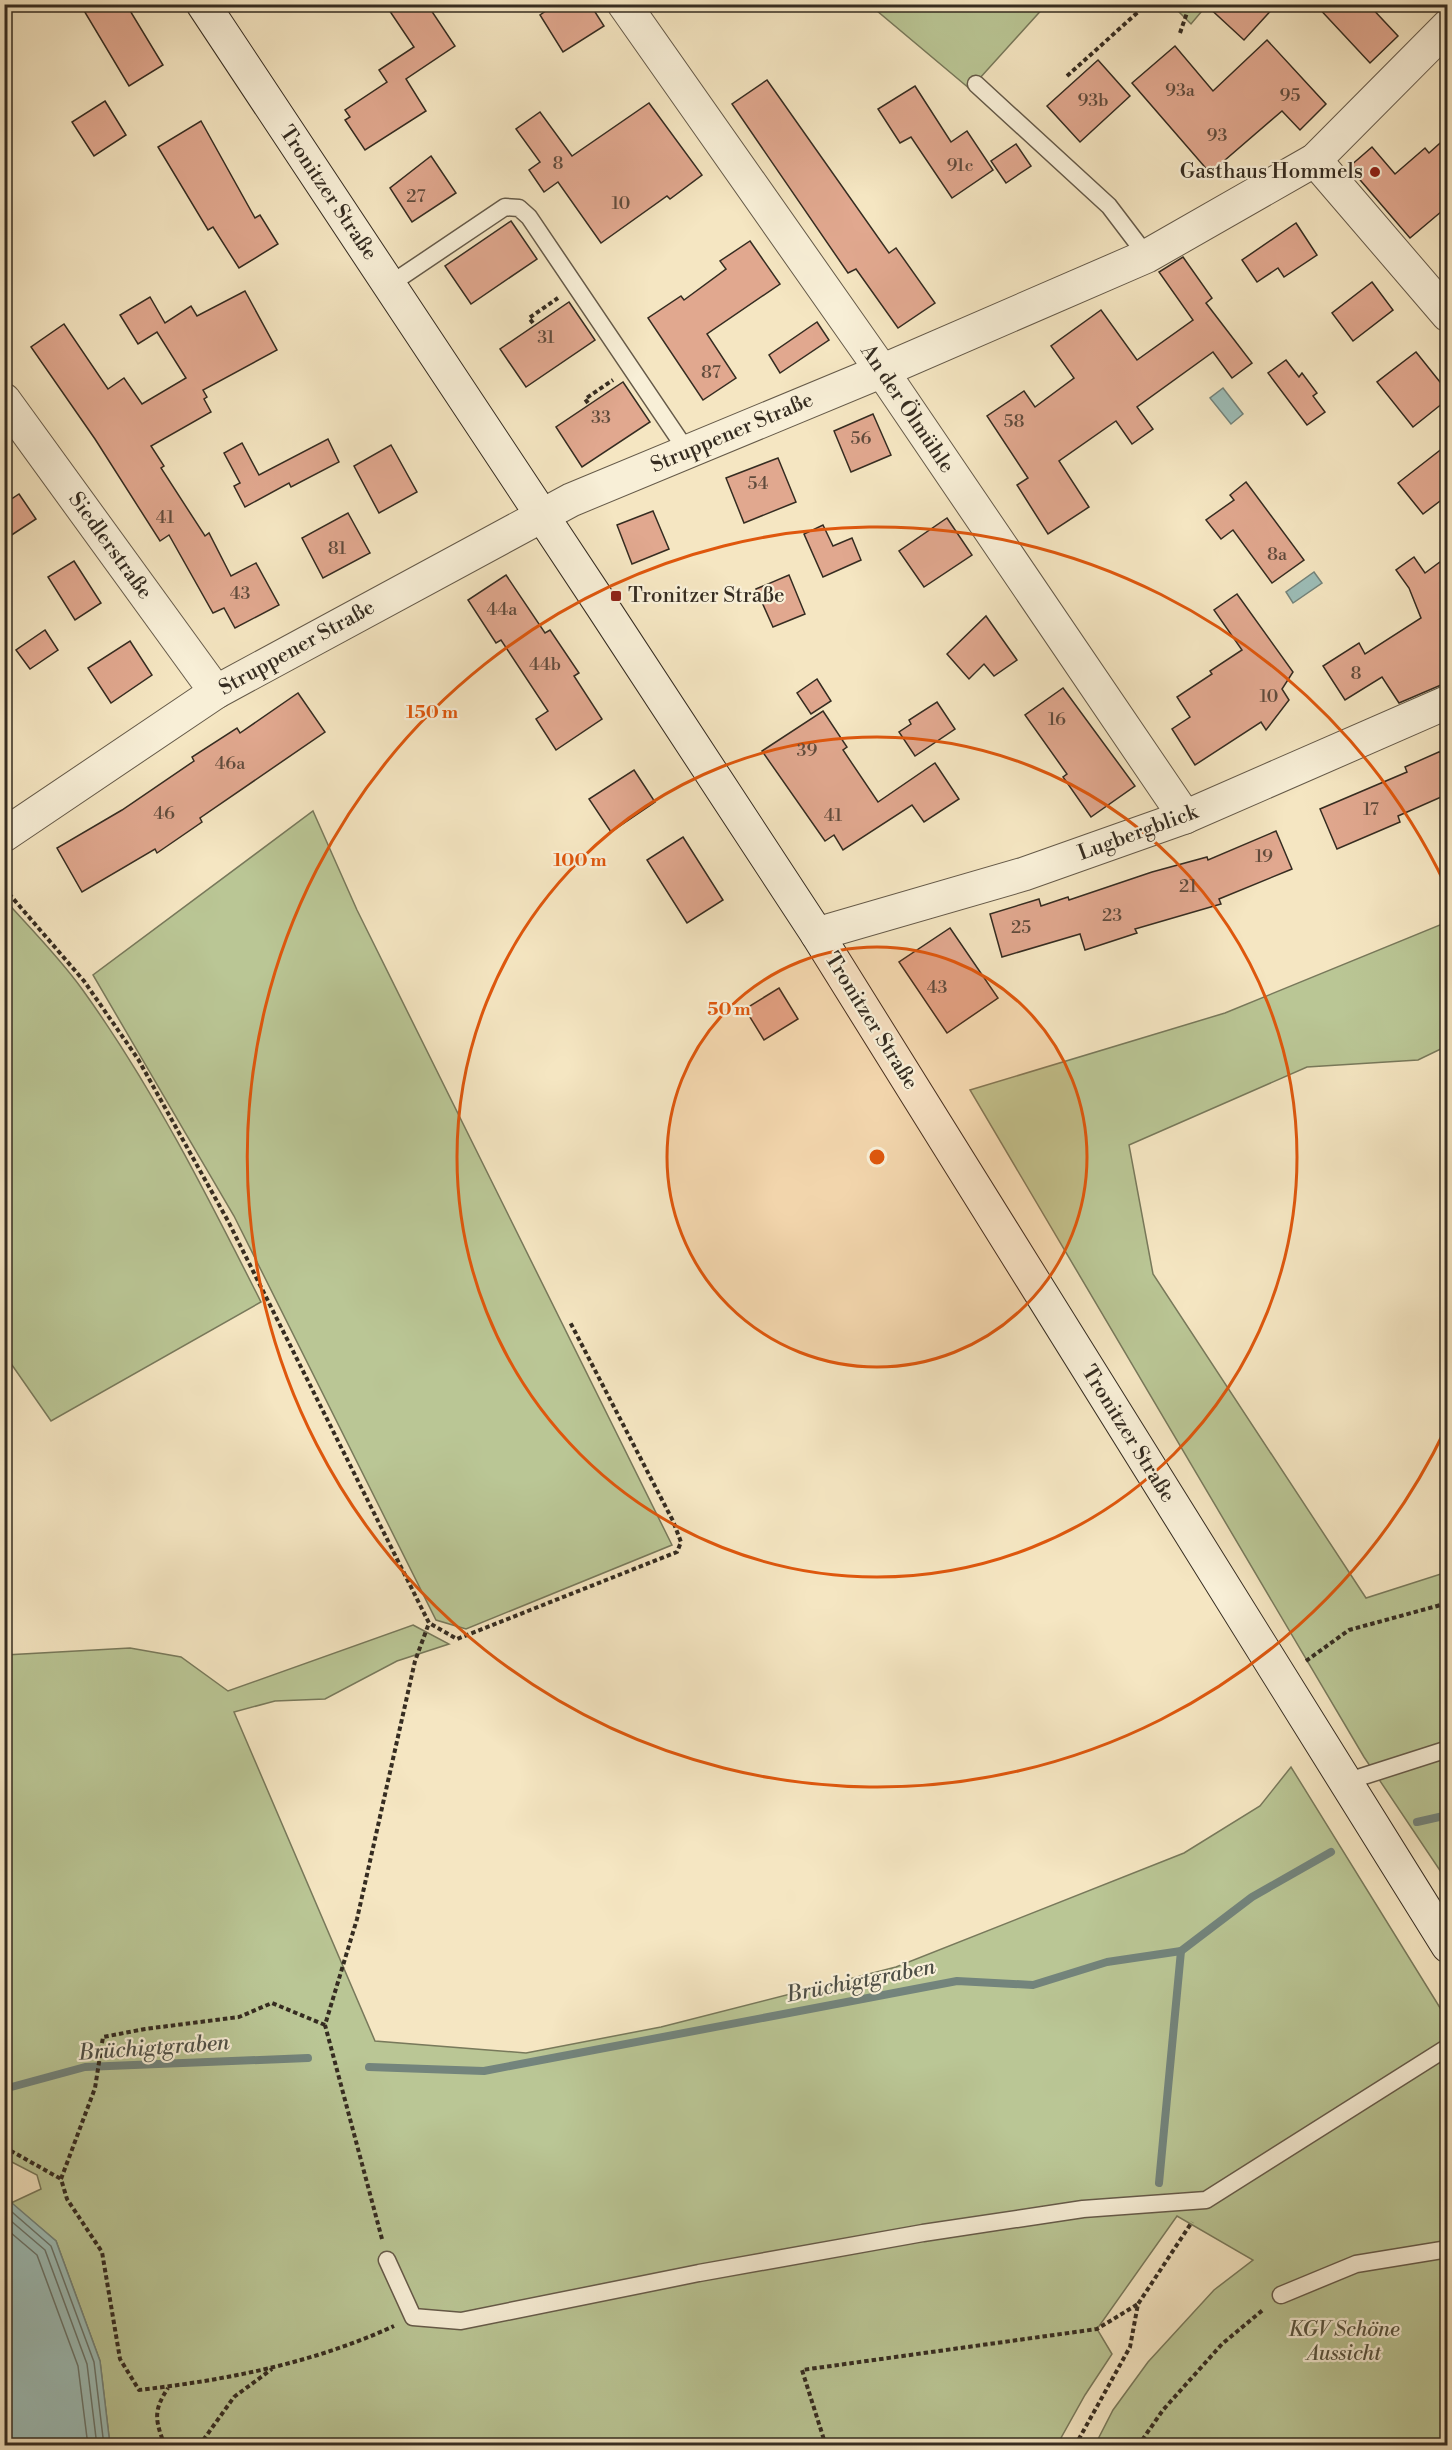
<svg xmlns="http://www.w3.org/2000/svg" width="1452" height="2450" font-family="'Libre Bodoni',serif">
  <rect width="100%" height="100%" fill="#f5e6c2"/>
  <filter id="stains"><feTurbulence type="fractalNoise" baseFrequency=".00333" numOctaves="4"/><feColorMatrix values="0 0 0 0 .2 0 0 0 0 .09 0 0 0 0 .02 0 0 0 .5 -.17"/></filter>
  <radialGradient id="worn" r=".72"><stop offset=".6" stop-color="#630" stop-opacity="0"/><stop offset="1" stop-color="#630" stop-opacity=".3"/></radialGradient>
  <g fill="#bac695" stroke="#78795b" stroke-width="1.5">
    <path d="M 870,5 L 1046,5 L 970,89 Z"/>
    <path d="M 1172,5 L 1207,5 L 1191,24 Z"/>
    <path d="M 313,811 L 357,910 L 672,1545 L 466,1629 L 436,1620 L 234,1216 L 93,975 Z"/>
    <path d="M 4,899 C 30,928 59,957 82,989 C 152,1086 207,1195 261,1302 L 51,1421 L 5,1355 Z"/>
    <path d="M 1447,922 L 1447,1046 L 1418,1060 L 1307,1067 L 1129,1145 L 1153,1274 L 1366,1598 L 1447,1572 L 1447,1869 L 1441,1872 L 1364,1757 L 970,1090 L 1225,1013 Z"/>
    <path d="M 413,1625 L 449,1644 L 397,1661 L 325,1699 L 275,1701 L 234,1712 L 375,2041 L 526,2053 L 661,2027 L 896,1967 L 1184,1853 L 1260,1806 L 1291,1767 L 1447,2019 L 1447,2445 L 1095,2445 L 1113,2410 L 1148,2362 L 1214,2290 L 1253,2260 L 1177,2216 L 1097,2329 L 1112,2354 L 1085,2395 L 1057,2445 L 110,2445 L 100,2361 L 56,2241 L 11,2203 L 41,2189 L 37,2175 L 8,2160 L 5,2165 L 5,1655 L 130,1648 L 181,1657 L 228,1691 Z"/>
  </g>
  <g fill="#9dbeb8" stroke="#73847c" stroke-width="1.5">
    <path d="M 1223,388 L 1243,414 L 1231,424 L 1210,398 Z"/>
    <path d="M 1314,572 L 1322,583 L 1293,603 L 1286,592 Z"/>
    <path d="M 5,2197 L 56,2241 L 100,2361 L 110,2445 L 5,2445 Z"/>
  </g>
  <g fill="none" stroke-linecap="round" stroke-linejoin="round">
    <g stroke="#69756c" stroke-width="1.5">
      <path d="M 4,2205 L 51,2246 L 94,2362 L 104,2446"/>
      <path d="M 4,2215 L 45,2250 L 87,2364 L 97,2446"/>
      <path d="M 4,2227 L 37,2255 L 78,2366 L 88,2446"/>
    </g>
    <g stroke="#73847c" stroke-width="8">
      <path d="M 1417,1822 L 1448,1815"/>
      <path d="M 369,2067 L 484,2071 L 957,1981 L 1033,1985 L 1107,1962 L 1181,1951 L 1252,1897 L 1331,1852"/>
      <path d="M 4,2089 L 85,2067 L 308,2058"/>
      <path d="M 1159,2183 L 1181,1951"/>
    </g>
  </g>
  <g fill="#e1a88f" stroke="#352c21" stroke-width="1.5">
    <path d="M 80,4 L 126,4 L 163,65 L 129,86 Z"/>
    <path d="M 385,4 L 427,4 L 455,46 L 406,79 L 426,111 L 365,150 L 345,120 L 350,117 L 345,110 L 387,82 L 379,70 L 414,47 Z"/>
    <path d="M 556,4 L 590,4 L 604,26 L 563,52 L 540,15 Z"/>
    <path d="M 1205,4 L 1277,4 L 1244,40 Z"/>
    <path d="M 1315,4 L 1368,4 L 1398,36 L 1370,63 Z"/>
    <path d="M 1267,40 L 1326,104 L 1300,130 L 1282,111 L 1210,173 L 1132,83 L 1175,46 L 1213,91 Z"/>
    <path d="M 1098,60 L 1130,96 L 1080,142 L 1047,106 Z"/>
    <path d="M 767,80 L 889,253 L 896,248 L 935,303 L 898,328 L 856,269 L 848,273 L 732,104 Z"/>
    <path d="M 915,86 L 951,142 L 967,131 L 993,170 L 952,198 L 911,137 L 900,143 L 878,109 Z"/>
    <path d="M 105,101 L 126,135 L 94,156 L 72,122 Z"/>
    <path d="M 649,103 L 702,175 L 670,199 L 667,196 L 601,243 L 558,182 L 544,192 L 529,170 L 540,162 L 516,129 L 540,112 L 572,156 Z"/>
    <path d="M 201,121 L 255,218 L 260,215 L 278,244 L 239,268 L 213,227 L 208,230 L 158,147 Z"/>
    <path d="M 1448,136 L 1448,206 L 1410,238 L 1349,167 L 1372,147 L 1395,174 L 1425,148 L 1429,153 Z"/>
    <path d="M 1016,144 L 1031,166 L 1006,183 L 991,161 Z"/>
    <path d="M 431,156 L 456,193 L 412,222 L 390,188 Z"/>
    <path d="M 511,221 L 537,259 L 471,304 L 445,266 Z"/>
    <path d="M 1296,223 L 1317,255 L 1284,277 L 1278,268 L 1257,282 L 1242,260 Z"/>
    <path d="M 750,241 L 780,284 L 707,334 L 736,378 L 703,400 L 648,318 L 681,296 L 684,300 L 726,269 L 720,261 Z"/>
    <path d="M 1183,257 L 1212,298 L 1206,303 L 1252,363 L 1232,378 L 1213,352 L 1137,407 L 1153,429 L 1132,444 L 1116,421 L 1059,461 L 1089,507 L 1048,534 L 1017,485 L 1028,478 L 987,416 L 1024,391 L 1035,407 L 1074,378 L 1051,346 L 1101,310 L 1137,360 L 1193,320 L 1159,272 Z"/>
    <path d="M 1372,282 L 1393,310 L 1353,341 L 1332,313 Z"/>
    <path d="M 245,291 L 277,350 L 203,390 L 207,397 L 204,399 L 211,412 L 151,446 L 164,466 L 161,468 L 205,536 L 209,533 L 231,576 L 256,563 L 279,605 L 235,628 L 224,608 L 213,613 L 169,535 L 160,541 L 95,439 L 31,347 L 64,324 L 108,389 L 124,378 L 142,404 L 186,378 L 157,332 L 138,344 L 120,315 L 150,297 L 165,323 L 191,306 L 197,316 Z"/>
    <path d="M 569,302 L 595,340 L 526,387 L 500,349 Z"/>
    <path d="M 817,322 L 829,340 L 780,373 L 769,355 Z"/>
    <path d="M 1416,352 L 1448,392 L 1448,399 L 1413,427 L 1377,382 Z"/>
    <path d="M 1286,360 L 1299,377 L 1302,373 L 1317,393 L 1313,396 L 1325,412 L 1307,425 L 1268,373 Z"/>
    <path d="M 623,382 L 650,422 L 582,467 L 556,427 Z"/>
    <path d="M 873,414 L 891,455 L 851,472 L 834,431 Z"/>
    <path d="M 328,439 L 339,462 L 291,487 L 289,483 L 245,507 L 234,486 L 240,483 L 224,453 L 242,443 L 259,475 Z"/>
    <path d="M 1448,444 L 1448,495 L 1423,514 L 1398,483 Z"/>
    <path d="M 391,445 L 417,492 L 379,513 L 354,466 Z"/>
    <path d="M 778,458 L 796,502 L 744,523 L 726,478 Z"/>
    <path d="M 1246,482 L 1304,560 L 1272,583 L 1233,530 L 1221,539 L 1206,520 L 1234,500 L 1230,495 Z"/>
    <path d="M 19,494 L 36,519 L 4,540 L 4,504 Z"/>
    <path d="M 653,511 L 669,549 L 632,564 L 617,525 Z"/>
    <path d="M 348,513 L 370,553 L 323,578 L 302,538 Z"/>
    <path d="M 947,518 L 972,555 L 924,587 L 899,551 Z"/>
    <path d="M 823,525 L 833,546 L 852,538 L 861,560 L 823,577 L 804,534 Z"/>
    <path d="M 1448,556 L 1448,682 L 1399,703 L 1382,677 L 1345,700 L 1323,666 L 1359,643 L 1365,654 L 1421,618 L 1409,588 L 1396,570 L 1414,557 L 1425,573 Z"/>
    <path d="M 74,561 L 101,603 L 75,620 L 48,577 Z"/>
    <path d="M 506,575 L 545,633 L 550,630 L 579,673 L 574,676 L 602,719 L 556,750 L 536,719 L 548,711 L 501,640 L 496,643 L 468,600 Z"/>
    <path d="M 789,575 L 805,614 L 773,627 L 756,589 Z"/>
    <path d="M 1237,594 L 1293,672 L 1282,689 L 1289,700 L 1266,730 L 1261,722 L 1195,765 L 1172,729 L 1190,717 L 1177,697 L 1212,674 L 1210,671 L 1242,650 L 1214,610 Z"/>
    <path d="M 986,616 L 1017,660 L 994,676 L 984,664 L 969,679 L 947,654 Z"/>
    <path d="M 45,630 L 58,650 L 30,669 L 16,650 Z"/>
    <path d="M 130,641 L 152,675 L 111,703 L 88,668 Z"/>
    <path d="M 817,679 L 831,701 L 811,714 L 797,693 Z"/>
    <path d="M 1063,688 L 1135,786 L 1091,817 L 1063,777 L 1067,774 L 1025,715 Z"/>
    <path d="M 298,693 L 325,732 L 200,818 L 202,822 L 157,853 L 155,849 L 82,892 L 57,848 L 122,810 L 194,761 L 192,757 L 237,728 L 240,733 Z"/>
    <path d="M 937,702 L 955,729 L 915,756 L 899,732 L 911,724 L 909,720 Z"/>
    <path d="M 823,711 L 847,747 L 843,750 L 878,802 L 935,763 L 959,799 L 924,822 L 912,805 L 843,850 L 834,835 L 825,841 L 762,751 Z"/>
    <path d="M 1441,751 L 1448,766 L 1448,794 L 1398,816 L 1400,822 L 1337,849 L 1320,809 L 1407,772 L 1405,767 Z"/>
    <path d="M 634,770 L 655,802 L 611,832 L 589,799 Z"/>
    <path d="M 1276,831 L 1292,869 L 1219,899 L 1221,904 L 1135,929 L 1137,933 L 1085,950 L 1080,934 L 1002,957 L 990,914 L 1039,899 L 1041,906 L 1068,897 L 1069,900 L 1152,872 L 1207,857 L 1208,860 Z"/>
    <path d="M 683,837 L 723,900 L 687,923 L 647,860 Z"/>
    <path d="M 950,928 L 998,998 L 947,1033 L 899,962 Z"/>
    <path d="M 779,988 L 798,1019 L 764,1040 L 745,1009 Z"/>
  </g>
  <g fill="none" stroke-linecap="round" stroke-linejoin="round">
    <g stroke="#655a49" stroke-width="19">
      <g id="lane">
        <path d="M 976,84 L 1109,206 L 1147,256"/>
        <path d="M 389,285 L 505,207 L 519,208 L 529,217 L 687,451"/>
        <path d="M 1345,1782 L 1448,1749"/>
        <path d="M 387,2260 L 413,2317 L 461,2321 L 699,2273 L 923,2233 L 1083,2209 L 1206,2200 L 1448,2047"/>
        <path d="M 1281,2295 L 1356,2264 L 1448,2249"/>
      </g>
    </g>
    <g stroke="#655a49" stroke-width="35">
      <g id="street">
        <path d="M 624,4 L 882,371 L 1185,817"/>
        <path d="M 1315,160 L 1448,315"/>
        <path d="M 4,400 L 216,692"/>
        <path d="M 4,835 L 216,692 L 571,500 L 882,371 L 1147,256 L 1315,160 L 1448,26"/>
        <path d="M 817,934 L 1024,874 L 1185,817 L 1448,702"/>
      </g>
    </g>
    <g stroke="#352c21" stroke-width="35">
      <path id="secondary" d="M 203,4 L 602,606 L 817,934 L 1448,1946"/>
    </g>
    <g stroke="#352c21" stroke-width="4" stroke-dasharray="4.5 3" stroke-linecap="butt">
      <path d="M 1180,33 L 1190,4"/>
      <path d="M 1067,76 L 1147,4"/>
      <path d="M 533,323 L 529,318 L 558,298"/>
      <path d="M 588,403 L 585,399 L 613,380"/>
      <path d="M 4,888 L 84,981 L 138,1059 L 228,1221 L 429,1623 L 457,1639 L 677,1552 L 681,1542 L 673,1521 L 570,1322"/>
      <path d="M 1306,1661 L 1349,1630 L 1448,1603"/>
      <path d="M 325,2025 L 272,2003 L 239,2017 L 145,2029 L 103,2037 L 95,2088 L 61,2179 L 67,2199 L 102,2252 L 120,2359 L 139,2390 C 226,2380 314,2363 394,2326"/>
      <path d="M 4,2147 L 61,2179"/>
      <path d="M 382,2239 L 325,2025 L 357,1919 L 415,1661 L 429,1623"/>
      <path d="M 165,2446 C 155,2420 153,2411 168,2388"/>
      <path d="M 199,2446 L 234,2397 L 272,2369"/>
      <path d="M 826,2446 L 802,2370 L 1097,2329 L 1138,2304"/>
      <path d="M 1075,2446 L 1130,2347 L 1138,2304 L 1192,2222"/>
      <path d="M 1138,2446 L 1163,2410 L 1222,2344 L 1264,2309"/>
    </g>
    <use href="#lane" stroke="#f8efd7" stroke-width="16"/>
    <use href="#street" stroke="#f8efd7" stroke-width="33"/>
    <use href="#secondary" stroke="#f8efd7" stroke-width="33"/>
  </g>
  <circle cx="877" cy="1157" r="210" fill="#df570d" fill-opacity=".12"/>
  <g fill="none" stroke="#df570d" stroke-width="3">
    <circle cx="877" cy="1157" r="210"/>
    <circle cx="877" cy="1157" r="420"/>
    <path d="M1446 1428A630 630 0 1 1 1446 886"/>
  </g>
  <g fill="#8f2418" stroke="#f8efd7" stroke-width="2">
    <circle cx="1375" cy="172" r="6"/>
    <rect x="610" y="590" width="12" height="12" rx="3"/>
  </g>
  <g text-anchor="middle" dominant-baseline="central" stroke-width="4.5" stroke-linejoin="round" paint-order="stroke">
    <g font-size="18" fill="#604b3c">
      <text x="1180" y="90">93a</text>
      <text x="1290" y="95">95</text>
      <text x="1093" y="100">93b</text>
      <text x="1217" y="135">93</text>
      <text x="558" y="163">8</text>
      <text x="960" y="165">91c</text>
      <text x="416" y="196">27</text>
      <text x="621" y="203">10</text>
      <text x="546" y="337">31</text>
      <text x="711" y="372">87</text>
      <text x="601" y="417">33</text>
      <text x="1014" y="421">58</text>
      <text x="861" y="438">56</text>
      <text x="758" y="483">54</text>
      <text x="165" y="517">41</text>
      <text x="337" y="548">81</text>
      <text x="1277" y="554">8a</text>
      <text x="240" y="593">43</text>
      <text x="502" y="609">44a</text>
      <text x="545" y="664">44b</text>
      <text x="1356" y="673">8</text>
      <text x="1269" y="696">10</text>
      <text x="1057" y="719">16</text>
      <text x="807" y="750">39</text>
      <text x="230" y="763">46a</text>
      <text x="1371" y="809">17</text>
      <text x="164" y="813">46</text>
      <text x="833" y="815">41</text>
      <text x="1264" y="856">19</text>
      <text x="1188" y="886">21</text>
      <text x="1112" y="915">23</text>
      <text x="1021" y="927">25</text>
      <text x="937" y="987">43</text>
    </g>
    <g font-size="21" fill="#352c21" stroke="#f8efd7" text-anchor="end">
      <text x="1363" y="172">Gasthaus Hommels</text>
      <text x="628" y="596" text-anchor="start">Tronitzer Straße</text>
    </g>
    <g font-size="21" fill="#352c21" stroke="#f8efd7">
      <text transform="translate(328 193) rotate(56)">Tronitzer Straße</text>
      <text transform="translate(907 409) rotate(56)">An der Ölmühle</text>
      <text transform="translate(732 433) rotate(-23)">Struppener Straße</text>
      <text transform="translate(110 546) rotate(54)">Siedlerstraße</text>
      <text transform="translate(297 648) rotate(-29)">Struppener Straße</text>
      <text transform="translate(1138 833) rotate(-20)">Lugbergblick</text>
      <text transform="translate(871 1021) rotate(58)">Tronitzer Straße</text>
      <text transform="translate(1128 1434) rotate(58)">Tronitzer Straße</text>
    </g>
    <g font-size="21" font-style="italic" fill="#56523e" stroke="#f8efd7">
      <text x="1344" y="2330">KGV Schöne<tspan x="1344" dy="24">Aussicht</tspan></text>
    </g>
    <g font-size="22" font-style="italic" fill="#4f5047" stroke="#f8efd7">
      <text transform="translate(861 1981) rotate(-11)">Brüchigtgraben</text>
      <text transform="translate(154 2048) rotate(-4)">Brüchigtgraben</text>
    </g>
  </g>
  <circle cx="877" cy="1157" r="9" fill="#df570d" stroke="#f8efd7" stroke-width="3"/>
  <g font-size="18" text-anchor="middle" font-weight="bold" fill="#df570d" stroke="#f8efd7" stroke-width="4.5" stroke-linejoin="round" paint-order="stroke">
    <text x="432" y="718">150 m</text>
    <text x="580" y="866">100 m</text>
    <text x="729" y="1015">50 m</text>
  </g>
  <rect width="1452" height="2450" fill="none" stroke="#f5e6c2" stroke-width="24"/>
  <rect x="6" y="6" width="1440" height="2438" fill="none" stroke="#352c21" stroke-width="3"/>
  <rect x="12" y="12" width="1428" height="2426" fill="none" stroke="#352c21" stroke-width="1.5"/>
  <rect width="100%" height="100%" filter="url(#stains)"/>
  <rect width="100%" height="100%" fill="url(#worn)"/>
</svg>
